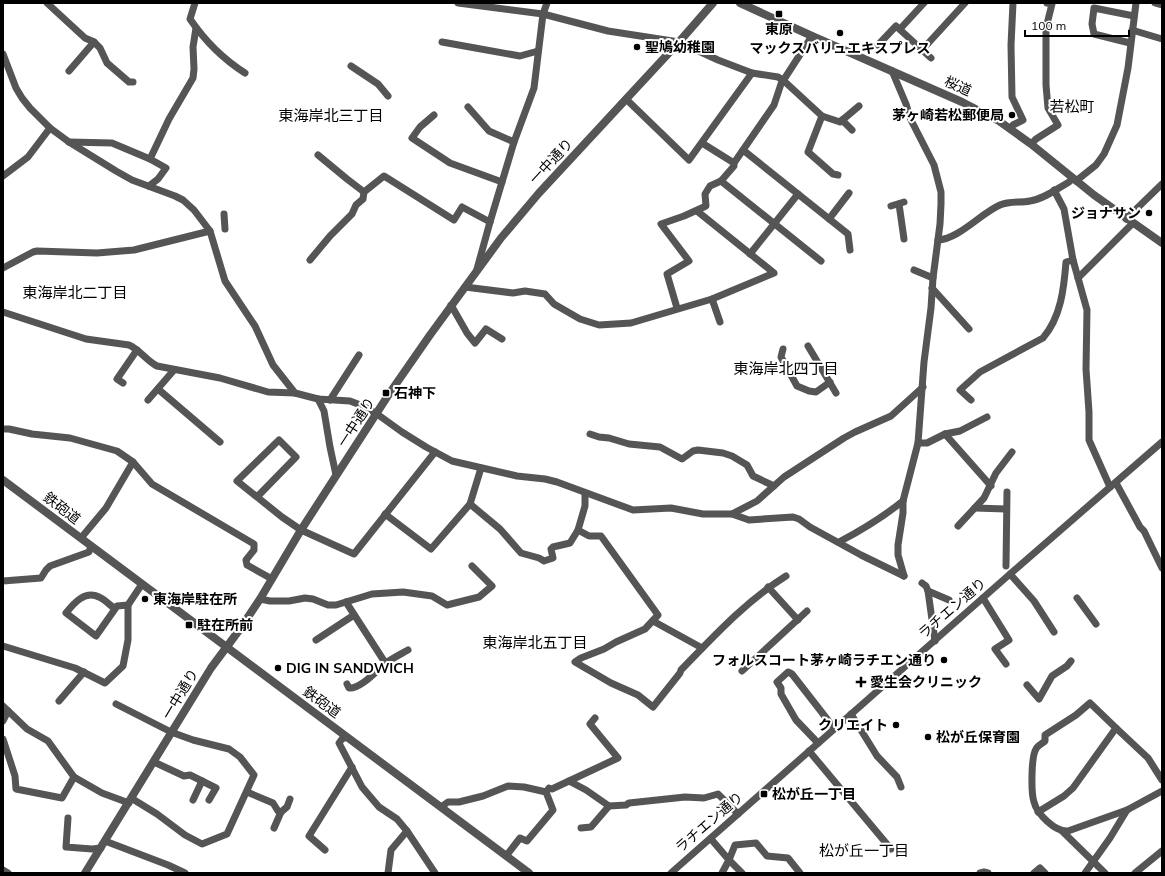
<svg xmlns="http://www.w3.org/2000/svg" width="1165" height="876" font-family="Mulish,'Noto Sans JP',sans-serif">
  <rect width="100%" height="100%" fill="#fff"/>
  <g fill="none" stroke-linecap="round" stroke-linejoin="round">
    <g stroke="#555" stroke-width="7">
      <path d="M 47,3 L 85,38 L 94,42 L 100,48 L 107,63 L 129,82 L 133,82"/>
      <path d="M 195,3 L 190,19 C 205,41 223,59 245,73"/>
      <path d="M 458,3 L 543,14 L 608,31 L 679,42 L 718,60 L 752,73 L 778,77 L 784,81 L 822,116 L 808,152 L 833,174 L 838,175"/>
      <path d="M 1155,3 L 1162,5"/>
      <path d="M 900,29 L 924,3"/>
      <path d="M 1132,30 L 1162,39"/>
      <path d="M 442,42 L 520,56 L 538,51"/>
      <path d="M 1130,43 L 1094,34 L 1092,24 L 1094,8 L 1134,16"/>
      <path d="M 878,45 L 896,26 L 931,58"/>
      <path d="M 922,50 L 965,3"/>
      <path d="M 3,54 L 16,88 L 22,98 L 30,108 L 50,128 L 69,142 L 116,171 L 132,180 L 175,196 L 183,200 L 194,210 L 210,231 L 225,281 L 255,326 L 273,365 L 295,393 L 318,399 L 350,401 L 363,406 L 377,414 L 402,432 L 426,447 L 452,461 L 517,476 L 545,479 L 557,482 L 633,510 L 671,508 L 703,514 L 732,514 L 757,501 L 784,477 L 844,438 L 855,432 L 891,416 L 923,387"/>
      <path d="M 351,66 L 378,84 L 388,96"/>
      <path d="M 69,71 L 94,42"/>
      <path d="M 892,71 L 906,104 L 911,120 L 934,165 L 941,192 L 941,204 L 940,224 L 933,278 L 931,308 L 924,362 L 918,443 L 903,501 L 903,513 L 898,545 L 898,555 L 904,576"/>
      <path d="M 626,99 L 689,160 L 752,73"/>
      <path d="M 468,107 L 489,131 L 514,142"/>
      <path d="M 434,115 L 420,127 L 412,138 L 450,163 L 502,182"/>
      <path d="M 822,116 L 840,122 L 859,106"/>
      <path d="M 842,120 L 852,130"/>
      <path d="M 1011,128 L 1013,125 L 1023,120 L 1012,97 L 1011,45 L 1013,3"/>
      <path d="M 69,142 L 112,143 L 150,159"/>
      <path d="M 702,143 L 734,163"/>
      <path d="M 1031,144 L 1036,139 L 1058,125 L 1048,108 L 1046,85 L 1046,28 L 1052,4 L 1047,3"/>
      <path d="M 743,150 L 848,234 L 850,250"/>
      <path d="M 318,155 L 347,179 L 364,192"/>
      <path d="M 3,176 L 28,157 L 50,128"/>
      <path d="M 721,181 L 821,261"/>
      <path d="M 1076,181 L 1096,165 L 1104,154 L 1117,125 L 1128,68 L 1136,3"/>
      <path d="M 149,186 L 158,179 L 166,168 L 150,159 L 169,119 L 193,78 L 194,69 L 193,47 L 196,28"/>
      <path d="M 1054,190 L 1064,209 L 1073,260 L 1087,310 L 1086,369 L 1089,412 L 1089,440 L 1110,487"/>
      <path d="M 899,204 L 904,239"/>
      <path d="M 891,206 L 904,202"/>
      <path d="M 224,214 L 225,229"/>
      <path d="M 829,219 L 849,193"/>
      <path d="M 1126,219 L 1162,184"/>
      <path d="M 938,240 C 959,239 981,213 1000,205 C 1009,201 1020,203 1030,201 C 1044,199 1057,189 1069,182 L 1073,178"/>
      <path d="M 750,254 L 798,194"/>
      <path d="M 310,260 L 330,236 L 352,214 L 356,205 L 363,199 L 364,192 L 384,176 L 454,220 L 462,207 L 490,222"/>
      <path d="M 3,268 L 33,252 L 37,251 L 97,253 L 134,250 L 210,231"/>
      <path d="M 477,269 L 490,222 L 514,142 L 534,88 L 543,14 L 547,3"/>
      <path d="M 914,270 L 933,278"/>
      <path d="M 1078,278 L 1132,224"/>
      <path d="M 465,287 L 513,293 L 525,291 L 545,294 L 554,304 L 580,319 L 599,325 L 631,323 L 712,299 L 774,273 L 697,211"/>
      <path d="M 932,288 L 969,329"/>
      <path d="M 712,299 L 720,322"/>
      <path d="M 451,305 L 467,333 L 475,343 L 486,329 L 502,339"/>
      <path d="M 677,308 L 667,274 L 689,261 L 661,224 L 684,216 L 706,206 L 705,194 L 710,186 L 721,181 L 734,166 L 734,163 L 774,105 L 781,84 L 812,36"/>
      <path d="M 3,312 L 86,339 L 129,345 C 140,350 147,361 157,366 L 220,378 L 268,392 L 295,393"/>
      <path d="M 808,346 L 836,393"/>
      <path d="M 783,349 L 781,357 L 797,386 L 809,391 L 816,392 L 830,382"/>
      <path d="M 123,383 L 117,379 L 137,350"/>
      <path d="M 158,389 L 220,442"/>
      <path d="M 318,399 L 324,411 L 330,447 L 336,475"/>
      <path d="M 148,400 L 174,370"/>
      <path d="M 330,400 L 359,355"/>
      <path d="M 971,400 L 960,390 L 980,372 L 1043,338 C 1061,317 1064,288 1066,262 L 1073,260"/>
      <path d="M 3,429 L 9,429 L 32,434 L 70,438 L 117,451 L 133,462 L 152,484 L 254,544 L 254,550 L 246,560 L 247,565 L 272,579"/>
      <path d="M 590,434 L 599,437 L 609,438 L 629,444 L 660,447 L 682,459 L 693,451 L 698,450 L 723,453 L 732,456 L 747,465 L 753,476 L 774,486"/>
      <path d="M 945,434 L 991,486"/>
      <path d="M 918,443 L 927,443 L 945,434 L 960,431 L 987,417"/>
      <path d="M 1116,483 L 1140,527 L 1144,531 L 1162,568"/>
      <path d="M 585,493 L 585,506 L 578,530 L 589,536 L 601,536 L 658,615 L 645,629 L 616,642 L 604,649 L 581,658 L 575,662 L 611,683 L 638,695 L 653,707 L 680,673 L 681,670 C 714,636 746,601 786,576"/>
      <path d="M 257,497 L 296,457 L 279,440 L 237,481 L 282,517 L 301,530 L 354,554 L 435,452"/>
      <path d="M 470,504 L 500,529 L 521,553 L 539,558 L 544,561 L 553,558 L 551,549 L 553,547 L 570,543 L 578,530"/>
      <path d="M 975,508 L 1006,509"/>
      <path d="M 385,514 L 431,549 L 470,504 L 481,468"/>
      <path d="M 732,514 L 749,520 L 793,517 L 799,519 L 810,527 L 861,555 L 904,576"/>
      <path d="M 958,526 L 984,498 L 996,473 L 1012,452"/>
      <path d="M 81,538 L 106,508 L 133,462"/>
      <path d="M 839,542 C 862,530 883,517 903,501"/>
      <path d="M 1006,566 L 1007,492"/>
      <path d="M 1010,574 L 1034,601 L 1054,632"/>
      <path d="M 3,581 L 41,578 L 46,570 L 50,566 L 89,552 L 91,546"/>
      <path d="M 922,583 L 926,586 L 928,591 L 949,600"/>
      <path d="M 768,587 L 798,620"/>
      <path d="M 928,591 L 935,641"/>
      <path d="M 983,598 L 1009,640 L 995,649 L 1006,664"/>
      <path d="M 1077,598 L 1096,624"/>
      <path d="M 260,599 L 270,601 L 289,601 L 305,598 L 313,599 L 328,605 L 336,605 L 372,594 L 403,592 L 432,596 L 447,605 L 479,597 L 492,586 L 472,566"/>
      <path d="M 346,602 L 386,664"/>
      <path d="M 115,609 L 96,636 L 66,613 C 74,603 85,590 99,597 C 104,599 110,605 115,609 L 117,606 L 128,605"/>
      <path d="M 653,621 L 702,648"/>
      <path d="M 316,640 L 354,615"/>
      <path d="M 3,646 L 75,668 L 105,683 L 123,666 L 128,640 L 128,605 L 142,584"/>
      <path d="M 742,671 L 807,611"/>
      <path d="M 347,684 L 349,688 C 361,689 377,670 386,663 C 393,658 401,654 408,650"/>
      <path d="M 1027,685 L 1039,699 L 1052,676 L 1067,666 L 1071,661"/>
      <path d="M 59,701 L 84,672"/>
      <path d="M 116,704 L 171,732 L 193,740 L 229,749 L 240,757 L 254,775 L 227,834 L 202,844 L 185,835 L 157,814 L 131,798"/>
      <path d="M 3,706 L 27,729 L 48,741 L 74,777 L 102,793 L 129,803"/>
      <path d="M 851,714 L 877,756 L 897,777 L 901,787"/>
      <path d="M 3,721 L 8,711"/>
      <path d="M 1116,728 L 1090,703 L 1076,715 L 1045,735 L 1045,741 C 1043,743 1037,746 1036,749 C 1031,757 1031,793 1034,802 C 1037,814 1055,832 1068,831 L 1127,810"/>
      <path d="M 347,737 L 342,739 L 339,743 L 362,787 L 379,807 L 397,819 L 407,831"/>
      <path d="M 3,739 L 15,776 L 16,789 L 62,798 L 74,777"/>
      <path d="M 818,743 L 796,720 L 781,694 L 781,688 L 777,682 L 788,672 L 792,674 L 834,728"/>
      <path d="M 809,751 L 891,849"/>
      <path d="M 154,762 L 184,776 L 190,775 L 216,788 L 209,800"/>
      <path d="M 569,781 L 618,758 L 590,724 L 595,718"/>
      <path d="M 247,792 L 273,803 L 278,811 L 281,812 L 287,807 L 290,799"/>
      <path d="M 546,792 L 549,788 L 552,789 L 569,781 L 586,790 L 609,806 L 626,805 L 629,803 L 685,797 L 704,798 L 718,794 L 738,814"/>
      <path d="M 193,800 L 202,781"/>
      <path d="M 441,807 L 448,802 L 459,802 L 483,796 L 508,786 L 524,787 L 546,792 L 553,810 L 527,841 L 520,838 L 506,856"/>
      <path d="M 1038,812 L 1064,796 L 1073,788 L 1116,728 L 1148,758 L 1162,780"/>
      <path d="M 68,818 L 66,847 L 92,849 L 101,848"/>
      <path d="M 274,828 L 281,812"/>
      <path d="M 581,828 L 591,827 L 609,806"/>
      <path d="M 1062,831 L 1105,873"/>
      <path d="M 711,839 L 729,860 L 722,873"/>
      <path d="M 105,841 L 168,865 L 185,873"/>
      <path d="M 325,850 L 309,836 L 352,767"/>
      <path d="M 3,870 L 8,873"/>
      <path d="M 388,873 L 391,850 L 407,831 L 435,873"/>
      <path d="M 671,873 L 1010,574 L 1162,442"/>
      <path d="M 742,873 L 729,860 L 735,845 L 756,843 L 767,856 L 788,858 L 800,873"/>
      <path d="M 980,873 L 984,872 L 988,873"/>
      <path d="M 1034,873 L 1040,868 L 1045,873"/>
      <path d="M 1085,873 L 1110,838 L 1127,810 L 1162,791"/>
      <path d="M 1135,873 L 1162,851"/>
    </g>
    <g stroke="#555" stroke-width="8">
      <path d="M 740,3 L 812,36 L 962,102 L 999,121 L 1031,144 L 1094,195 L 1162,243"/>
      <path d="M 3,480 L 529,873"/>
      <path d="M 85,873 L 211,668 L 240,629 L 260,599 L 301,530 L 389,394 L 430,335 L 501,238 L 539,193 L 679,42 L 713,3"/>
    </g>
  </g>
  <g fill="#000" stroke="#fff" stroke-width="1.5">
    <rect x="775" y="10" width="8" height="8" rx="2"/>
    <circle cx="840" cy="33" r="4"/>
    <circle cx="637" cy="47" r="4"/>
    <circle cx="1012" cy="115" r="4"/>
    <circle cx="1149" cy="213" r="4"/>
    <rect x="382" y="389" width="8" height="8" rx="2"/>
    <circle cx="145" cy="599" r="4"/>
    <rect x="185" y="621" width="8" height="8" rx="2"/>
    <circle cx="944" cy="660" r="4"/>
    <circle cx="278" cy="668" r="4"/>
    <path d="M859 676h4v4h4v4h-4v4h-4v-4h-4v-4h4z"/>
    <circle cx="896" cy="725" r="4"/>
    <circle cx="928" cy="737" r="4"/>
    <rect x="760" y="790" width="8" height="8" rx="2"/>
  </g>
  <g text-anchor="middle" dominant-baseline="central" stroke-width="4" stroke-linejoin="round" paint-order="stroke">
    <g font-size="14" font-weight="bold" fill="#000" stroke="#fff" text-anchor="start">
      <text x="779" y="29" text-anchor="middle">東原</text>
      <text x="645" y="47">聖鳩幼稚園</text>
      <text x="840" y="48" text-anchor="middle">マックスバリュエキスプレス</text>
      <text x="1004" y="115" text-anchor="end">茅ヶ崎若松郵便局</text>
      <text x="1141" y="213" text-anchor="end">ジョナサン</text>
      <text x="394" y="393">石神下</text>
      <text x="153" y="599">東海岸駐在所</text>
      <text x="197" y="625">駐在所前</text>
      <text x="936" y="660" text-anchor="end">フォルスコート茅ヶ崎ラチエン通り</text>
      <text x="286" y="668">DIG IN SANDWICH</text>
      <text x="870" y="682">愛生会クリニック</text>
      <text x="888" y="725" text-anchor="end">クリエイト</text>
      <text x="936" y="737">松が丘保育園</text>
      <text x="772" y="794">松が丘一丁目</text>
    </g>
    <g font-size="14" fill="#000" stroke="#fff">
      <text transform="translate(958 86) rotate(24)">桜道</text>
      <text transform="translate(551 161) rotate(-47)">一中通り</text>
      <text transform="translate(356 422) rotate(-57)">一中通り</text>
      <text transform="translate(62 508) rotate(37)">鉄砲道</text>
      <text transform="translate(952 608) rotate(-41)">ラチエン通り</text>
      <text transform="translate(180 694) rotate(-59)">一中通り</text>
      <text transform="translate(322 702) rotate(36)">鉄砲道</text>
      <text transform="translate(709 822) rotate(-41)">ラチエン通り</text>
    </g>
    <g font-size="15" fill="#000" stroke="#fff">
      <text x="1072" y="106">若松町</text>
      <text x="331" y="115">東海岸北三丁目</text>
      <text x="75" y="292">東海岸北二丁目</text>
      <text x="786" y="368">東海岸北四丁目</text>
      <text x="535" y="642">東海岸北五丁目</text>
      <text x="864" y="850">松が丘一丁目</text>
    </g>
  </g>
  <rect width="1165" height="876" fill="none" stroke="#000000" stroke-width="8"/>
  <path d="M1025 30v6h104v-6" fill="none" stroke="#000000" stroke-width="2"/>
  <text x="1031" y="30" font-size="12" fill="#000000" stroke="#ffffff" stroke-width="3" paint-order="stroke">100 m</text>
</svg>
